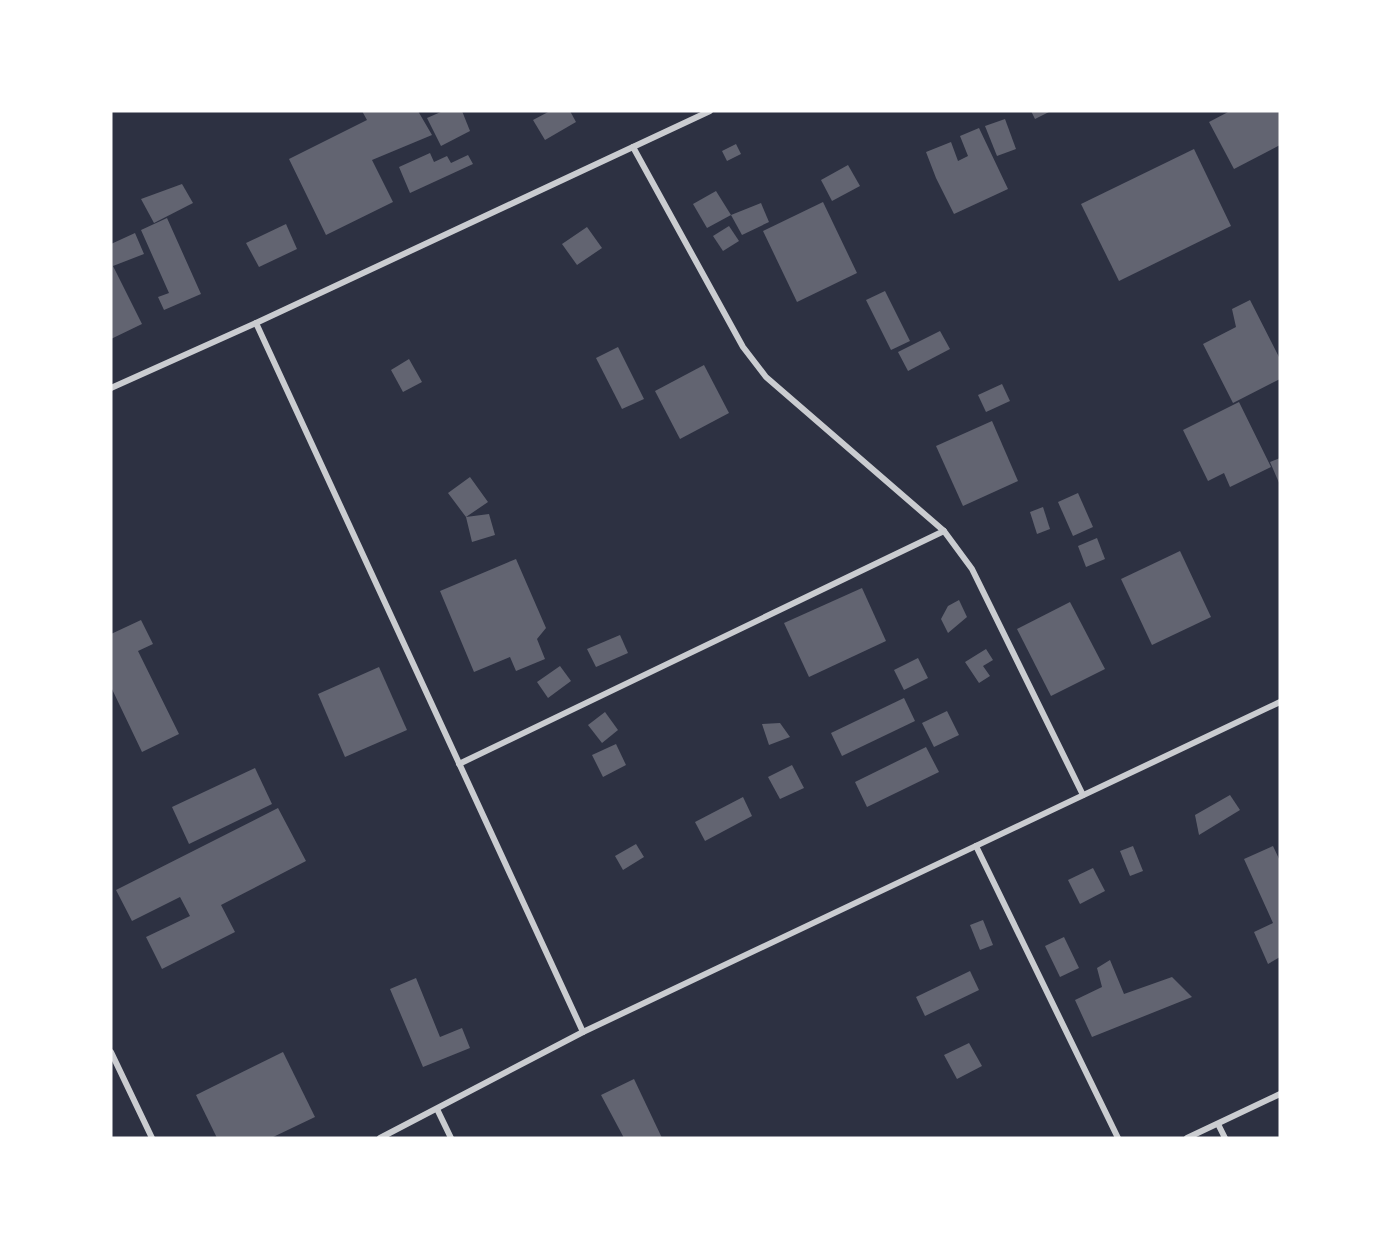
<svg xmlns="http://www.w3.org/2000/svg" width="1391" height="1249" font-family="'Archivo Narrow',sans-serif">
  <rect width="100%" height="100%" fill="#2d3142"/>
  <g fill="#626471">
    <path d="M 362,111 L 418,111 L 432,135 L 372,160 L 393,202 L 326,235 L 289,159 L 367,120 Z"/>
    <path d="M 443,111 L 462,111 L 470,131 L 441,146 L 427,118 Z"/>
    <path d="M 550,111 L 570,111 L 576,122 L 545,140 L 533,120 Z"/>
    <path d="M 1031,111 L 1051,111 L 1035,119 Z"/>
    <path d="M 1230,111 L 1280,111 L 1280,145 L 1234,169 L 1209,122 Z"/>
    <path d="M 1005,119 L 1016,149 L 997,156 L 985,126 Z"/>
    <path d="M 979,128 L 1008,189 L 954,214 L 936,178 L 926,152 L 951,142 L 958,161 L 968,156 L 960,136 Z"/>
    <path d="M 736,144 L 741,154 L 727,161 L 722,151 Z"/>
    <path d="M 1194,149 L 1231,226 L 1119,281 L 1081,204 Z"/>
    <path d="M 430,153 L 434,162 L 447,156 L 451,163 L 468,155 L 473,164 L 410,193 L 399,167 Z"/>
    <path d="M 848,165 L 860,186 L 832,201 L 821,180 Z"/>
    <path d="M 182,184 L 193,203 L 154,223 L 141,199 Z"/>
    <path d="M 716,191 L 731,215 L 707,228 L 693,204 Z"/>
    <path d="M 823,202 L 857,273 L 797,302 L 763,231 Z"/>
    <path d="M 761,203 L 769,222 L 742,235 L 731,215 Z"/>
    <path d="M 167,218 L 201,294 L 164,310 L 158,297 L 169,293 L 141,230 Z"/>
    <path d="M 286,224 L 297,249 L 259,267 L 246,243 Z"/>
    <path d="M 729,226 L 739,241 L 723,251 L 713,236 Z"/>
    <path d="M 587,227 L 602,248 L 577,265 L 562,244 Z"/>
    <path d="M 135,233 L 144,254 L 113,266 L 142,324 L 111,339 L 111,244 Z"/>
    <path d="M 885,291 L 910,341 L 891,350 L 866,300 Z"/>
    <path d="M 1250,300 L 1280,359 L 1280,379 L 1233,403 L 1203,344 L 1236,327 L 1232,309 Z"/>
    <path d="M 940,331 L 950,349 L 908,371 L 898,352 Z"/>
    <path d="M 618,347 L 644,399 L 622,409 L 596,358 Z"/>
    <path d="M 409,359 L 422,382 L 403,392 L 391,370 Z"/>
    <path d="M 704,365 L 729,413 L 680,439 L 655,391 Z"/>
    <path d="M 1002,384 L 1010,401 L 986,412 L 978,395 Z"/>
    <path d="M 1239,402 L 1271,467 L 1230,487 L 1224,473 L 1208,481 L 1183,430 Z"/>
    <path d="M 992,421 L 1018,481 L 963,506 L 936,446 Z"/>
    <path d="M 1280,458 L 1280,485 L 1270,462 Z"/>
    <path d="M 470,477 L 488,502 L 466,517 L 489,514 L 495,535 L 472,542 L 466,517 L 448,493 Z"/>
    <path d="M 1078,493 L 1093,527 L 1073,536 L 1058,502 Z"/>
    <path d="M 1043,507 L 1050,529 L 1037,534 L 1030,512 Z"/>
    <path d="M 1097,538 L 1105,559 L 1086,567 L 1078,546 Z"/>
    <path d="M 1180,551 L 1211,617 L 1152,645 L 1121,579 Z"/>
    <path d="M 516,559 L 546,628 L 537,639 L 545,659 L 516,671 L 510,657 L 474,672 L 440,591 Z"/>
    <path d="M 862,588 L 886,641 L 809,677 L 784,623 Z"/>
    <path d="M 959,600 L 967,617 L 948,633 L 941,619 L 948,606 Z"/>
    <path d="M 1070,602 L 1105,669 L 1051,696 L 1017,629 Z"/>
    <path d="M 141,620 L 153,644 L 138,651 L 179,734 L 142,752 L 111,687 L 111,634 Z"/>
    <path d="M 620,635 L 628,653 L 596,667 L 587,649 Z"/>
    <path d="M 986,649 L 993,660 L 983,666 L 990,676 L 979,683 L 965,662 Z"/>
    <path d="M 918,658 L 928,678 L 904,690 L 894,670 Z"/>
    <path d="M 560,666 L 571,681 L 548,698 L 537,682 Z"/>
    <path d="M 379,667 L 407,730 L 345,757 L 318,694 Z"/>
    <path d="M 904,698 L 915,721 L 842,756 L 831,733 Z"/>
    <path d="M 947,711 L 959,735 L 934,747 L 922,723 Z"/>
    <path d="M 605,712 L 618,730 L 602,743 L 588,725 Z"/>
    <path d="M 780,723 L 790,737 L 769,745 L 762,724 Z"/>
    <path d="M 616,744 L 626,765 L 603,777 L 592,755 Z"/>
    <path d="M 926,747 L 939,772 L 867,807 L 855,782 Z"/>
    <path d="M 792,765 L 804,788 L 780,799 L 768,777 Z"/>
    <path d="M 255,768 L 272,804 L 189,844 L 172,807 Z"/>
    <path d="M 1230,795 L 1240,810 L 1199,835 L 1195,815 Z"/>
    <path d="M 743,797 L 752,816 L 705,841 L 695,822 Z"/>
    <path d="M 278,808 L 306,861 L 221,905 L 235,932 L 162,969 L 146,937 L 190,916 L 180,897 L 132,921 L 116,890 Z"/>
    <path d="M 636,844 L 644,857 L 623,870 L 615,856 Z"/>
    <path d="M 1133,846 L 1143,871 L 1130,876 L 1120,851 Z"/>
    <path d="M 1273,846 L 1280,861 L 1280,957 L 1268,964 L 1254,932 L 1273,923 L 1244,859 Z"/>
    <path d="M 1093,868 L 1105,891 L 1080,904 L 1068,880 Z"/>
    <path d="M 983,920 L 993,945 L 980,950 L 970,925 Z"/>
    <path d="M 1064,937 L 1079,968 L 1060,977 L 1045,946 Z"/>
    <path d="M 1110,960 L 1124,994 L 1172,977 L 1192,997 L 1092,1037 L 1075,1000 L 1102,987 L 1097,968 Z"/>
    <path d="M 970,971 L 979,990 L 925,1016 L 916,997 Z"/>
    <path d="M 416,978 L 440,1037 L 462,1028 L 470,1048 L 423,1067 L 390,989 Z"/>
    <path d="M 969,1043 L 982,1066 L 957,1079 L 944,1055 Z"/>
    <path d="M 283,1052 L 315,1117 L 271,1138 L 217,1138 L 196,1095 Z"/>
    <path d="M 634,1079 L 662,1138 L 624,1138 L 601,1095 Z"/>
  </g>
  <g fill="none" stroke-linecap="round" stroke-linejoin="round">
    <g stroke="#caccd0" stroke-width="6">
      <path d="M 633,147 L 743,347 L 766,377 L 944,531 L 972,569 L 1083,795"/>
      <path d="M 256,323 L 583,1032"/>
      <path d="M 111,388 L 256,323 L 710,111"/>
      <path d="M 459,764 L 944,531"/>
      <path d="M 976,846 L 1118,1138"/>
      <path d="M 111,1052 L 152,1138"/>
      <path d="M 437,1109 L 451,1138"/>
      <path d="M 1218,1124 L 1225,1138"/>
      <path d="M 380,1138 L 583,1032 L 1280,702"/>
      <path d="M 1187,1138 L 1280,1094"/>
    </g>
  </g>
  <rect width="1391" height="1249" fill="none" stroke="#ffffff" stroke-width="225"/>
</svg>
